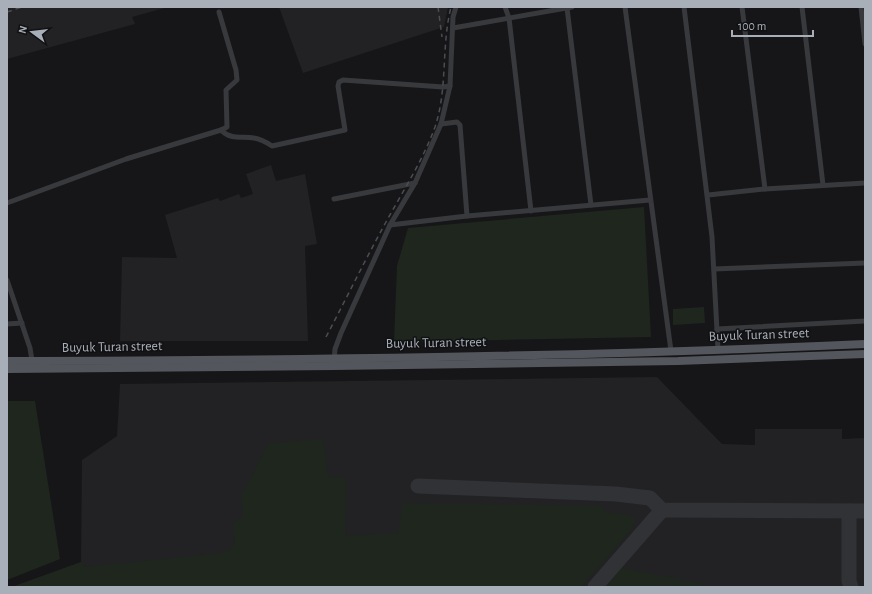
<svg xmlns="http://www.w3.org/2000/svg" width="872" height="594" font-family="'Alegreya Sans',sans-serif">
  <rect width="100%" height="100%" fill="#161618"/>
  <g fill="#222225">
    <path d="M 7,7 L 168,7 L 132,17 L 135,24 L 7,59 Z"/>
    <path d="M 279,7 L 448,7 L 444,27 L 303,73 Z"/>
    <path d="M 271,165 L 276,181 L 305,174 L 317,244 L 305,246 L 308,341 L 120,341 L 122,257 L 177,258 L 165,215 L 218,198 L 220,201 L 239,194 L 241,198 L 253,194 L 246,174 Z"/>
    <path d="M 657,377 L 722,444 L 755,445 L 755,429 L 842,429 L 842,439 L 865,438 L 865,587 L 12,587 L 81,562 L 82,460 L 117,436 L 120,384 Z"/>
  </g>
  <g fill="#1e261e">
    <path d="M 644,207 L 651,337 L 394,342 L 397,266 L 408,228 Z"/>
    <path d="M 704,307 L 705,323 L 673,325 L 673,309 Z"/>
    <path d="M 7,401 L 35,401 L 60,559 L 7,580 Z"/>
    <path d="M 323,439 L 328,477 L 346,478 L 345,536 L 398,533 L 403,503 L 601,506 L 605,512 L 628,515 L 636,519 L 631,530 L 581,587 L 12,587 L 81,562 L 85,567 L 221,553 L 230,550 L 235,541 L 233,523 L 243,517 L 241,497 L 268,444 Z"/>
    <path d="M 621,568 L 702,583 L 704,587 L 605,587 Z"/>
  </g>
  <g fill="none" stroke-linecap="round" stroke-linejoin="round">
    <g stroke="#303235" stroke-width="15">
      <path d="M 418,486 L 616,494 L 650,498 L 662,510 L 865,511"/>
      <path d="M 849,511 L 849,581 L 851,587"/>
      <path d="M 595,587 L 662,510"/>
    </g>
    <g stroke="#37393d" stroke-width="5">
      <path d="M 505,7 L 509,18 L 531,211"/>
      <path d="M 625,7 L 671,351"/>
      <path d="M 684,7 L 712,237 L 718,350"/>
      <path d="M 742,7 L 765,189"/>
      <path d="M 802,7 L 823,185"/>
      <path d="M 861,7 L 865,44"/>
      <path d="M 567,8 L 591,205"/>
      <path d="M 453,28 L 572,7"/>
      <path d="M 441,124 L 457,122 L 460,125 L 467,216"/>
      <path d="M 221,130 C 230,140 242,136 254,138 C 261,139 266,142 272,146 L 345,130 L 338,86 L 339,82 L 343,80 L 443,87 L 450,86"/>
      <path d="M 708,195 L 765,189 L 865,183"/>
      <path d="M 334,199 L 415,183"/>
      <path d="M 7,203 L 126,159 L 221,130 L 227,127 L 226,90 L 237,80 L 236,70 L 219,12"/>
      <path d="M 390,225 L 467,216 L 650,200"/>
      <path d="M 714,269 L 865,263"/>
      <path d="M 7,280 L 30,348 L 32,361"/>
      <path d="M 7,324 L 22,323"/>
      <path d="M 717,329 L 865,321"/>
      <path d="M 334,361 L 335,349 L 341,333 L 390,225 L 415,183 L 441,124 L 450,86 L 453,17 L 456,7"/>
    </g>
    <g stroke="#53565c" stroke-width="8">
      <path d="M 7,361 C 293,360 579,357 865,344"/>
      <path d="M 7,369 L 334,366 L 678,361 L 865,354"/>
    </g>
    <g stroke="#4a4d52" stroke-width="1.5" stroke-dasharray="5 4" stroke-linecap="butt">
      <path d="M 438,7 L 442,37"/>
      <path d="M 7,12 L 22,7"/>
      <path d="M 326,337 C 346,299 365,260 386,222 C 403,191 423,160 435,127 C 448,88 441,47 451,7"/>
    </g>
  </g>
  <g text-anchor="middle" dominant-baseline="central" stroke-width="3" stroke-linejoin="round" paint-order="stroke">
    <g font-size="14" fill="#a8afb8" stroke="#111113">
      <text transform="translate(759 335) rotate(-2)">Buyuk Turan street</text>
      <text transform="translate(436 343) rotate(-1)">Buyuk Turan street</text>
      <text transform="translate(112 347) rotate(-1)">Buyuk Turan street</text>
    </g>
  </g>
  <rect width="872" height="594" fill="none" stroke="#a8afb8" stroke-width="16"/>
  <g transform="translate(32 32) rotate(285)" stroke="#111113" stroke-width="3" paint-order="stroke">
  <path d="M0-3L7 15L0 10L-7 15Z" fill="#a8afb8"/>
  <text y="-6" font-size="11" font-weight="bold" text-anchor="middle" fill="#a8afb8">N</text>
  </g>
  <path d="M732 30v6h81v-6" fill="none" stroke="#a8afb8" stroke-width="2"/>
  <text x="738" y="30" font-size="12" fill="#a8afb8" stroke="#111113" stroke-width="3" paint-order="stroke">100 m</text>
</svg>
